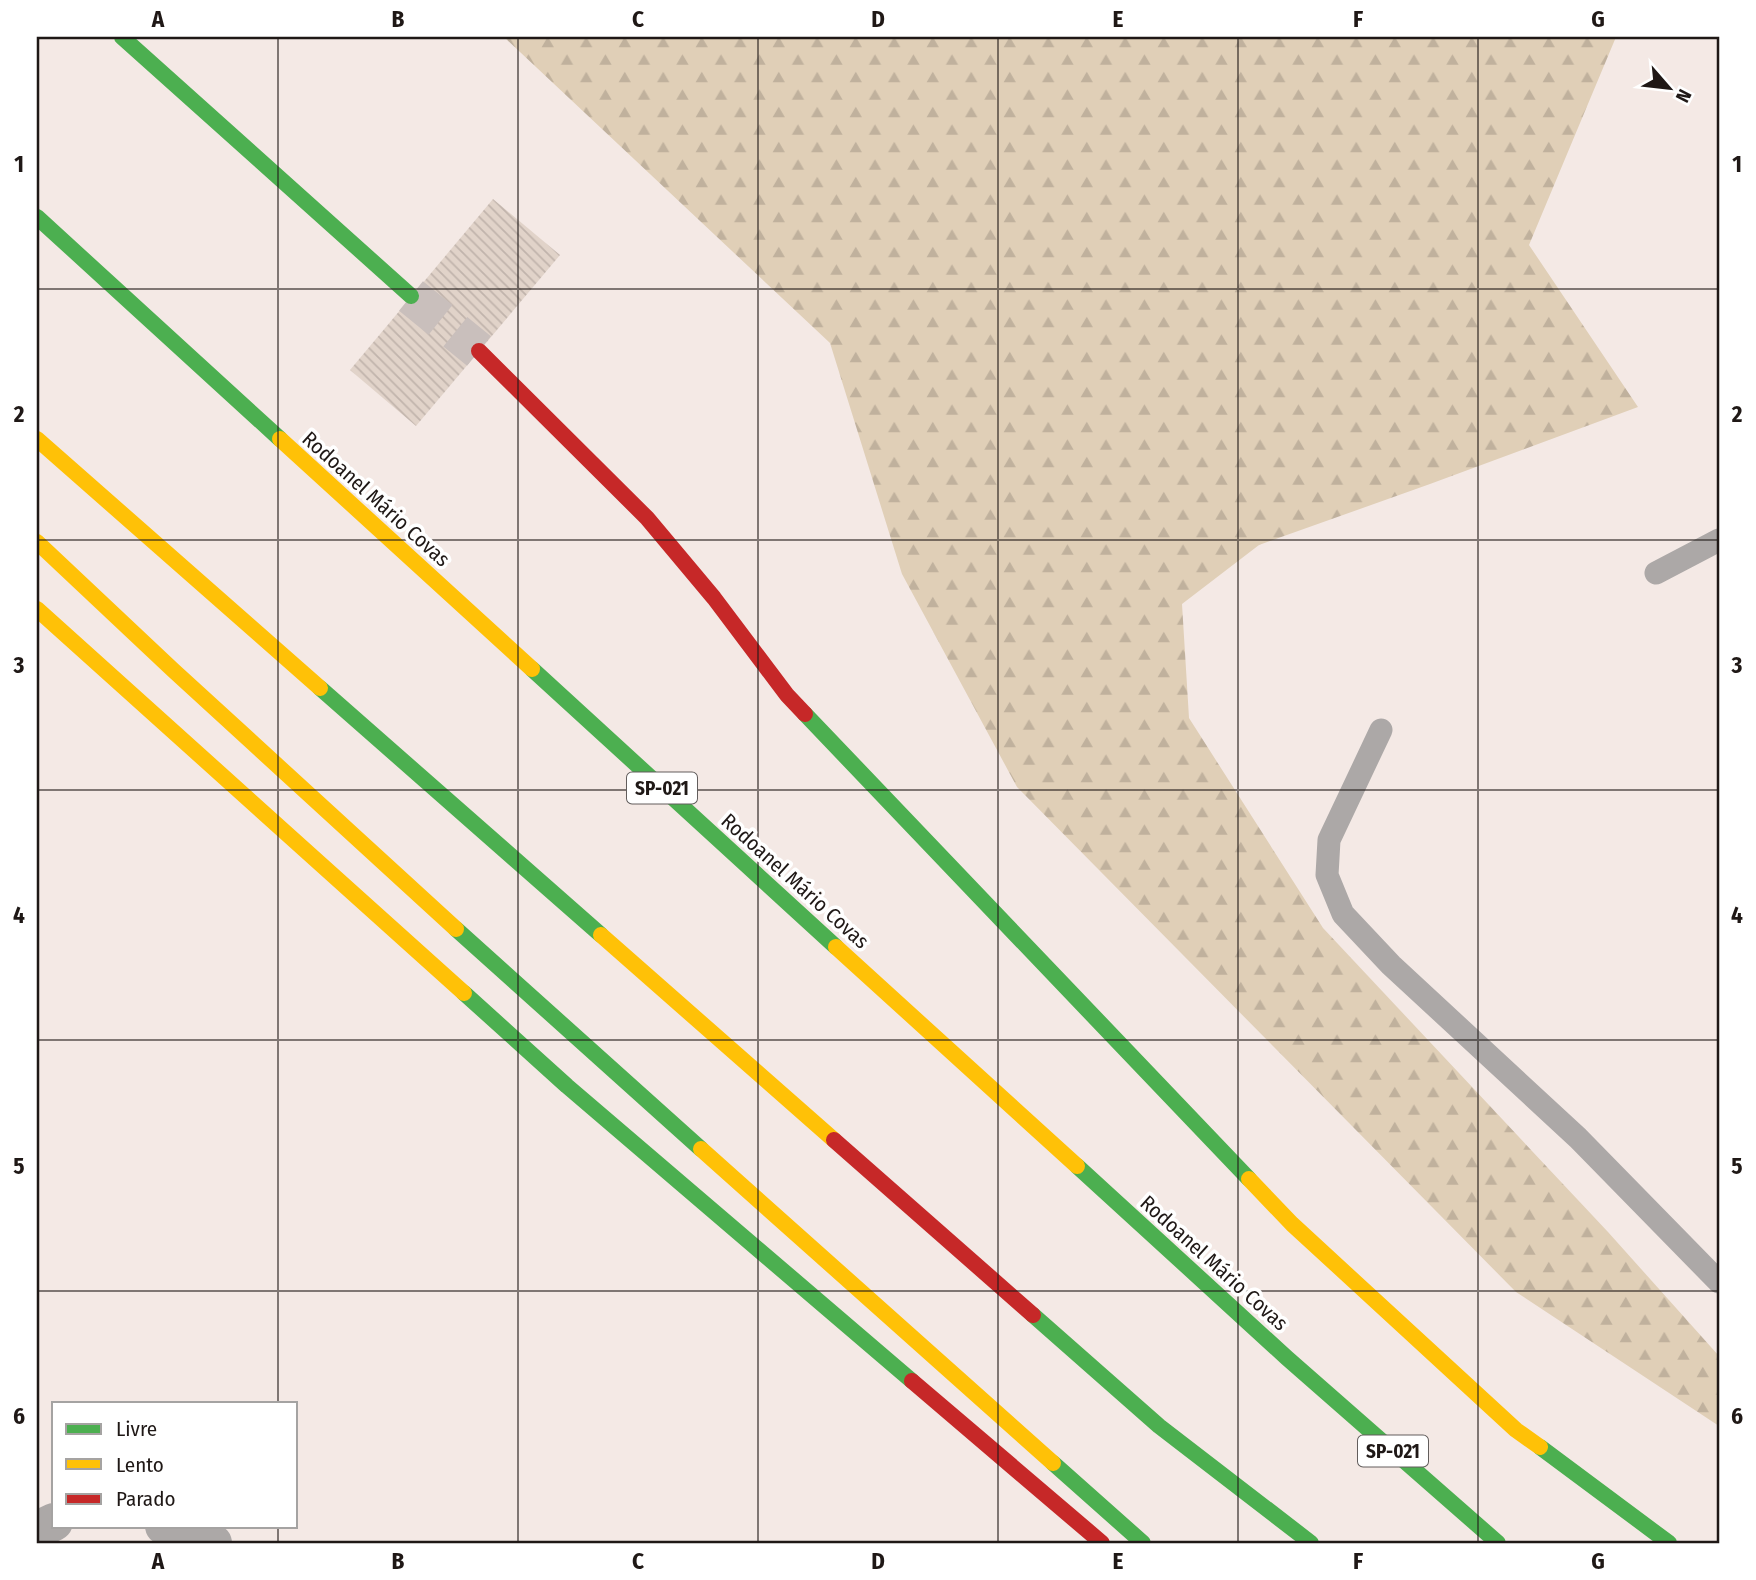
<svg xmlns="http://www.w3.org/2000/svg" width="1756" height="1580" font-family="'Fira Sans Condensed',sans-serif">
  <defs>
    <pattern id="forest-firs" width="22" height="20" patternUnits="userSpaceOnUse" patternTransform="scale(1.75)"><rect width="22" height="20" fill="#e0cfb7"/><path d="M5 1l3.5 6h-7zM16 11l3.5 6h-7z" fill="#c0b19d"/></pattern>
    <pattern id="building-back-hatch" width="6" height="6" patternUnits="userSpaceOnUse" patternTransform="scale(1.75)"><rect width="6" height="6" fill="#e1d3c9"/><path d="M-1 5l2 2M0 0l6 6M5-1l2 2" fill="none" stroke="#c1b4ac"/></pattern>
  </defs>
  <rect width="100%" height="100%" fill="#f4e9e5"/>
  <path fill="url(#forest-firs)" d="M 504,37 L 1616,37 L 1529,245 L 1638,407 L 1430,484 L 1259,545 L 1182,604 L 1189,718 L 1323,928 L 1608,1232 L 1719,1356 L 1719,1426 L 1516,1292 L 1017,787 L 902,574 L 830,343 Z"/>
  <path fill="url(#building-back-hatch)" d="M 493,199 L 560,255 L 416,426 L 350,370 Z"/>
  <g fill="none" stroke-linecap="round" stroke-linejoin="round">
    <path stroke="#c9bfbc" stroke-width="38" stroke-dasharray="38 19" stroke-linecap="butt" d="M 411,296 L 479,351"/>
    <g stroke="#aca8a7" stroke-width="23">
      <path d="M 1656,573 L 1719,540"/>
      <path d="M 1381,730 L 1329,840 L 1327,875 L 1343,914 L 1391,965 L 1578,1138 L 1719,1282"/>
    </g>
    <g stroke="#aca8a7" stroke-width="38">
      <path d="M 164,1526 L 193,1533 L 213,1543"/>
      <path d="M 37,1530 L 54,1522"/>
    </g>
    <g stroke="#4caf50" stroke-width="16">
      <path d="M 122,37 L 411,296"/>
      <path d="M 37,217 L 280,439"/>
      <path d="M 532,669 L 836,947"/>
      <path d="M 320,688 L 601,935"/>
      <path d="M 805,714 L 1249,1179"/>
      <path d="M 456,929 L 701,1149"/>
      <path d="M 464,993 L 567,1086 L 912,1381"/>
      <path d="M 1077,1166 L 1287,1358 L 1498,1543"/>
      <path d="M 1033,1315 L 1159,1426 L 1311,1543"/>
      <path d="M 1540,1447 L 1669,1543"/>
      <path d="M 1053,1463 L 1143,1543"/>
    </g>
    <g stroke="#ffc107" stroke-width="16">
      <path d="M 37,439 L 320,688"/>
      <path d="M 280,439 L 532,669"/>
      <path d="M 37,542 L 173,670 L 456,929"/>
      <path d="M 37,609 L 464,993"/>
      <path d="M 601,935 L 834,1140"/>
      <path d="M 836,947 L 1077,1166"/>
      <path d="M 701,1149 L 1053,1463"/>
      <path d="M 1249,1179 L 1292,1224 L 1516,1430 L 1540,1447"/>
    </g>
    <g stroke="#c62828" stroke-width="16">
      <path d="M 479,351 L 647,518 L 714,598 L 787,695 L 805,714"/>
      <path d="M 834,1140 L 1033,1315"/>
      <path d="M 912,1381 L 1102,1543"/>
    </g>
  </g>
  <path fill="none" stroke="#1f1816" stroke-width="2" stroke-opacity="0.55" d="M 278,37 L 278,1403M 518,37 L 518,1543M 758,37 L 758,1543M 998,37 L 998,1543M 1238,37 L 1238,1543M 1478,37 L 1478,1543M 37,289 L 1719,289M 37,540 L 1719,540M 37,790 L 1719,790M 37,1040 L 1719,1040M 37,1291 L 1719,1291M 278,1526 L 278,1543"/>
  <g text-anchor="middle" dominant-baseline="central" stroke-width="7" stroke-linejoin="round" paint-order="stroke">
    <g fill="#fff" stroke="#625d5c" stroke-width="2">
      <rect x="627" y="772.5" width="70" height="31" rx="5"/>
      <rect x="1358" y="1435.5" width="70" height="31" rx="5"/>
    </g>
    <g font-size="19" font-weight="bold" fill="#1f1816">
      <text x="662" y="788">SP-021</text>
      <text x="1393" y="1451">SP-021</text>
    </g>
    <g font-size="21" fill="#1f1816" stroke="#fff">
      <text transform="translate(376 499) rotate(42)">Rodoanel Mário Covas</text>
      <text transform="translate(795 881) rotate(42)">Rodoanel Mário Covas</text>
      <text transform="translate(1214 1263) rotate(42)">Rodoanel Mário Covas</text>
    </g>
  </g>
  <rect width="1756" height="1580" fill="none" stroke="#ffffff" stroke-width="77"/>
  <rect x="52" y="1402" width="245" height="126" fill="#ffffff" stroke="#a5a3a2" stroke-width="2"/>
  <rect x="66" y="1424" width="35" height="10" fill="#4caf50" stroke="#a5a3a2" stroke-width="2"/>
  <text x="116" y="1436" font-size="21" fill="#1f1816">Livre</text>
  <rect x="66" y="1459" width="35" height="10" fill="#ffc107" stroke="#a5a3a2" stroke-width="2"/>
  <text x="116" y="1472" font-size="21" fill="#1f1816">Lento</text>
  <rect x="66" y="1494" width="35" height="10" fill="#c62828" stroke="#a5a3a2" stroke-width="2"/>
  <text x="116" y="1506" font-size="21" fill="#1f1816">Parado</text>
  <g transform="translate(1669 88) rotate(118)" stroke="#ffffff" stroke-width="5" paint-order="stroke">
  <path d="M0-5L12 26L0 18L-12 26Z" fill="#1f1816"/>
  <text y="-10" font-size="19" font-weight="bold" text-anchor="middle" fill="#1f1816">N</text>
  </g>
  <rect x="38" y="38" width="1680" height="1504" fill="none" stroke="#1f1816" stroke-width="2.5"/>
  <g font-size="23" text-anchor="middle" font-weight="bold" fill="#1f1816">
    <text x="158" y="27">A</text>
    <text x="398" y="27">B</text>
    <text x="638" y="27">C</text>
    <text x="878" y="27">D</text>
    <text x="1118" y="27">E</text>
    <text x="1358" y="27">F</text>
    <text x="1598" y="27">G</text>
    <text x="19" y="172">1</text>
    <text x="1737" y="172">1</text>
    <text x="19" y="422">2</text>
    <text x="1737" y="422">2</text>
    <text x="19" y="673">3</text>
    <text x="1737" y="673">3</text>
    <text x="19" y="923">4</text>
    <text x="1737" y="923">4</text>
    <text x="19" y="1174">5</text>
    <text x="1737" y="1174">5</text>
    <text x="19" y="1424">6</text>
    <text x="1737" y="1424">6</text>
    <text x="158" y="1569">A</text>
    <text x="398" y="1569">B</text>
    <text x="638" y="1569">C</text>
    <text x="878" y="1569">D</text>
    <text x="1118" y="1569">E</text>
    <text x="1358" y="1569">F</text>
    <text x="1598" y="1569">G</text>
  </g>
</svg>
